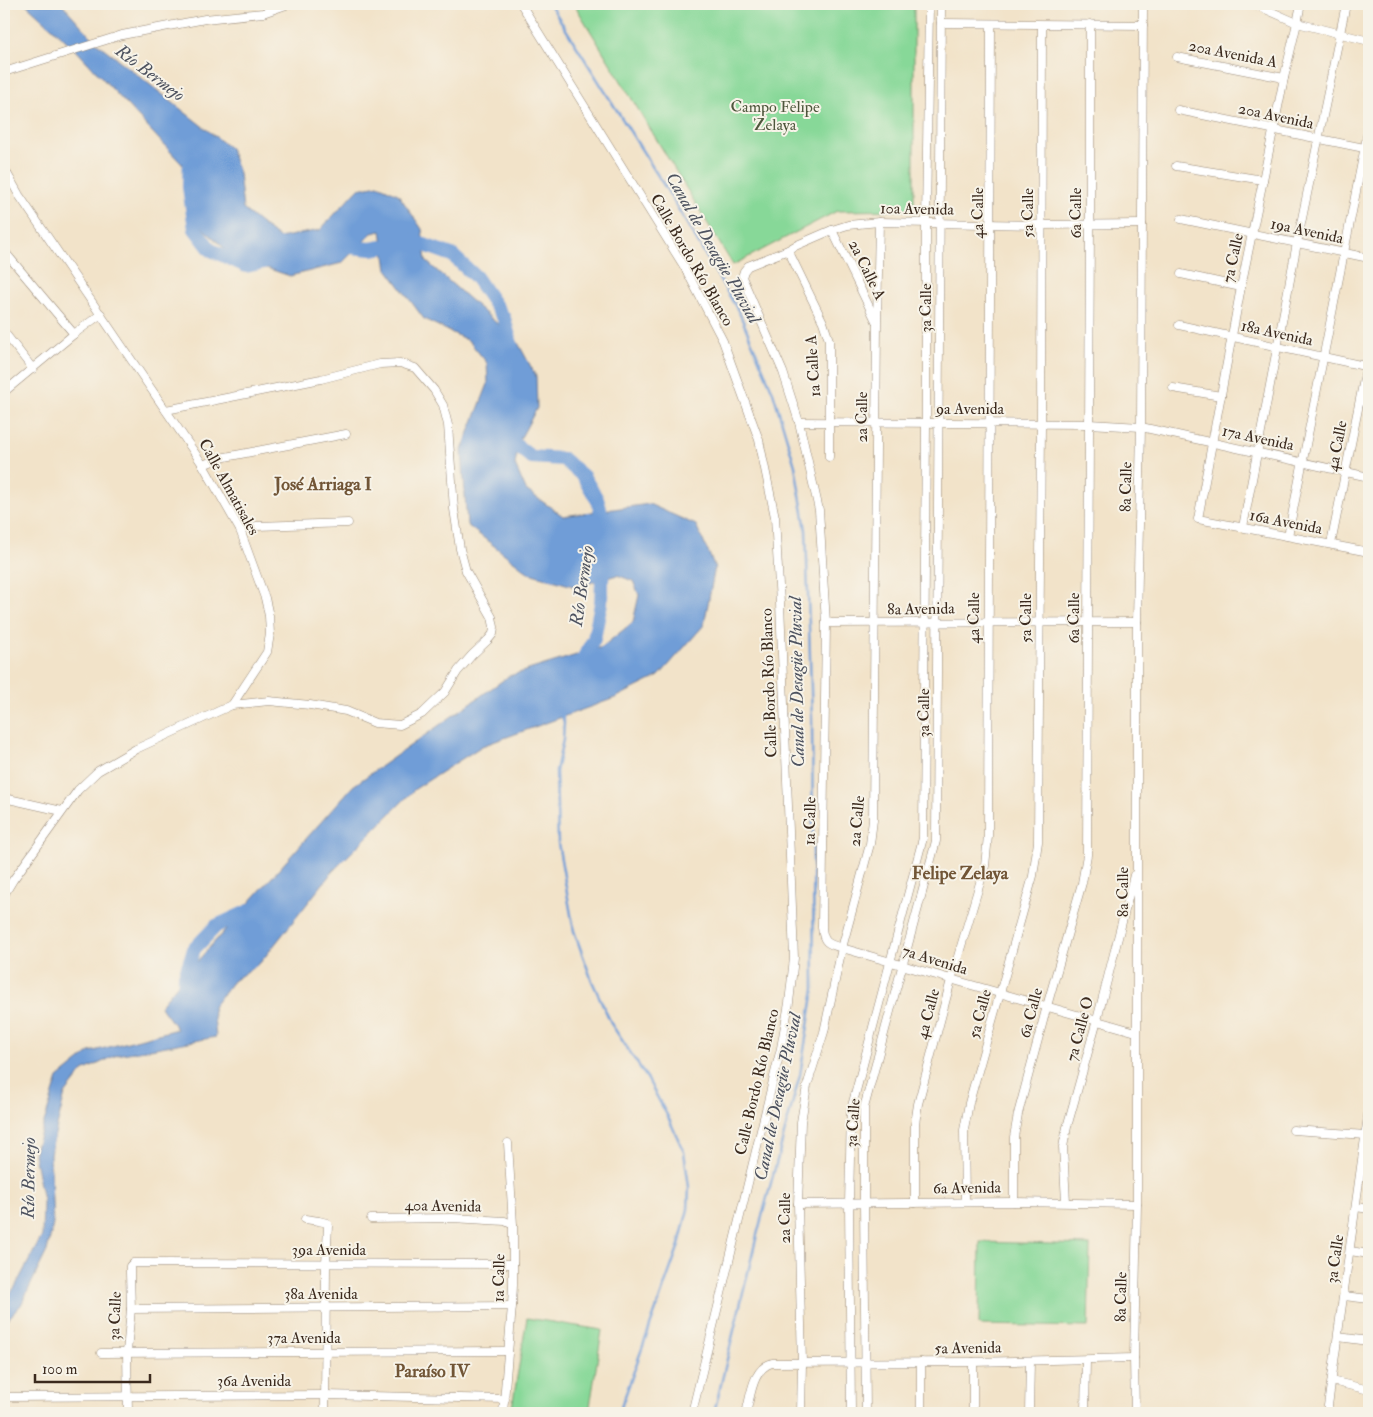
<svg xmlns="http://www.w3.org/2000/svg" width="1373" height="1417" font-family="'IM FELL Double Pica',serif">
  <rect width="100%" height="100%" fill="#f7f3e8"/>
  <filter id="ink" filterUnits="userSpaceOnUse"><feTurbulence type="fractalNoise" baseFrequency=".02" numOctaves="2"/><feDisplacementMap in="SourceGraphic" scale="10" xChannelSelector="R" yChannelSelector="G"/><feConvolveMatrix kernelMatrix="1 2 1 2 8 2 1 2 1" color-interpolation-filters="sRGB"/></filter>
  <filter id="wash" filterUnits="userSpaceOnUse"><feTurbulence type="fractalNoise" baseFrequency=".0096" numOctaves="4" result="noise"/><feDisplacementMap in="SourceGraphic" scale="20" xChannelSelector="R" yChannelSelector="G"/><feGaussianBlur stdDeviation="1.12" result="paint"/><feColorMatrix in="noise" values="0 0 0 0 0 0 0 0 0 0 0 0 0 0 0 0 0 1.4 0 .05"/><feComposite in="paint" operator="in"/></filter>
  <g filter="url(#wash)">
    <rect width="100%" height="100%" fill="#f2e3c9"/>
    <g fill="#87d898" stroke="#61815b">
      <path d="M 574,4 L 914,4 L 914,210 L 837,211 L 733,265 Z"/>
      <path d="M 980,1242 L 1090,1245 L 1088,1327 L 979,1325 Z"/>
      <path d="M 527,1318 L 602,1330 L 589,1413 L 511,1413 Z"/>
    </g>
    <path fill="#6f9dd7" stroke="#55647a" d="M 26,4 L 62,4 L 96,42 L 230,148 L 239,173 L 243,209 L 279,238 L 320,230 L 358,189 L 378,185 L 398,194 L 422,229 L 426,261 L 517,341 L 536,376 L 537,408 L 519,441 L 515,465 L 526,490 L 563,516 L 649,504 L 696,525 L 715,567 L 704,625 L 659,676 L 615,698 L 482,746 L 415,789 L 333,871 L 260,963 L 233,981 L 213,1007 L 216,1037 L 117,1055 L 83,1071 L 65,1094 L 50,1154 L 53,1224 L 47,1251 L 21,1305 L 4,1323 L 4,1301 L 15,1287 L 42,1236 L 43,1201 L 34,1154 L 58,1078 L 90,1052 L 177,1029 L 160,1006 L 185,975 L 353,786 L 509,676 L 602,647 L 633,622 L 639,595 L 633,581 L 617,575 L 576,587 L 529,573 L 467,525 L 462,450 L 488,384 L 487,363 L 469,341 L 424,319 L 387,269 L 381,231 L 372,233 L 342,263 L 290,276 L 234,257 L 195,221 L 193,176 L 76,50 Z"/>
    <g fill="none" stroke-linecap="round" stroke-linejoin="round">
      <g stroke="#6f9dd7" stroke-width="2.5">
        <path d="M 550,4 L 667,190 L 739,312 L 773,392 L 795,466 L 806,530 L 812,721 L 814,989 L 800,1075 L 757,1235 L 714,1413"/>
        <path d="M 562,716 L 564,722 L 563,740 L 556,771 L 558,843 L 574,931 L 592,981 L 612,1025 L 647,1078 L 668,1117 L 684,1152 L 689,1187 L 688,1209 L 679,1245 L 619,1413"/>
      </g>
      <g stroke="#6f9dd7" stroke-width="14">
        <path d="M 190,154 L 189,187 L 195,229 L 211,250 L 246,266 L 273,260"/>
        <path d="M 340,246 L 371,249 L 393,245 L 408,239 L 452,255 L 476,277 L 504,318 L 513,351"/>
        <path d="M 507,433 L 513,443 L 531,457 L 563,459 L 583,476 L 597,499 L 606,528"/>
        <path d="M 578,668 L 594,639 L 601,603 L 603,562"/>
        <path d="M 184,993 L 185,975 L 194,949 L 216,926 L 253,909"/>
      </g>
    </g>
  </g>
  <g filter="url(#ink)">
    <g fill="none" stroke-linecap="round" stroke-linejoin="round">
      <g stroke="#968674" stroke-width="9">
        <g id="minor">
          <path d="M 521,4 L 685,268 L 723,341 L 759,440 L 775,517 L 780,603 L 794,958 L 789,1003 L 781,1048 L 692,1413"/>
          <path d="M 1254,4 L 1297,23 L 1369,41"/>
          <path d="M 1301,4 L 1297,23 L 1284,78 L 1241,287 L 1198,519 L 1369,552"/>
          <path d="M 941,23 L 1143,25"/>
          <path d="M 1177,57 L 1284,78"/>
          <path d="M 4,72 L 122,35 L 205,19 L 263,13 L 289,4"/>
          <path d="M 1178,110 L 1369,149"/>
          <path d="M 1176,166 L 1263,180"/>
          <path d="M 4,168 L 19,195 L 203,465 L 240,530 L 265,598 L 269,616 L 270,634 L 267,652 L 232,705 L 136,749 L 98,771 L 78,790 L 13,880 L 4,895"/>
          <path d="M 1181,219 L 1369,258"/>
          <path d="M 832,230 L 876,321"/>
          <path d="M 788,250 L 823,322 L 829,340 L 829,457"/>
          <path d="M 4,251 L 74,334"/>
          <path d="M 1181,274 L 1241,287"/>
          <path d="M 1179,325 L 1369,367"/>
          <path d="M 4,332 L 33,369"/>
          <path d="M 1173,388 L 1221,396"/>
          <path d="M 4,392 L 74,334 L 101,314"/>
          <path d="M 166,410 L 321,379 L 380,364 L 400,363 L 415,368 L 434,390 L 443,405 L 448,425 L 454,509 L 460,549 L 466,571 L 492,617 L 494,627 L 493,634 L 488,640 L 472,655 L 458,671 L 445,692 L 422,714 L 400,725 L 375,723 L 346,711 L 310,705 L 269,701 L 232,705"/>
          <path d="M 799,422 L 1089,424 L 1141,427 L 1369,477"/>
          <path d="M 203,465 L 220,458 L 346,434"/>
          <path d="M 1243,527 L 1297,243 L 1346,4"/>
          <path d="M 240,530 L 257,526 L 348,523"/>
          <path d="M 1288,536 L 1369,126"/>
          <path d="M 1331,544 L 1369,354"/>
          <path d="M 826,623 L 1137,622"/>
          <path d="M 4,798 L 62,811"/>
          <path d="M 1136,1032 L 842,948 C 828,944 823,943 822,927 L 826,623 L 819,510 L 799,422 L 783,372 L 742,277 L 744,271 L 748,266 L 788,250 L 795,246 L 832,230 L 848,225 L 879,222 L 1041,225 L 1142,224"/>
          <path d="M 1293,1130 L 1366,1135"/>
          <path d="M 965,1202 L 964,1130 L 969,1103 L 1033,876 L 1038,842 L 1041,423 L 1042,25"/>
          <path d="M 1014,1202 L 1014,1137 L 1018,1114 L 1047,1006 L 1082,883 L 1087,855 L 1090,224 L 1090,24"/>
          <path d="M 1066,1202 L 1063,1147 L 1067,1127 L 1097,1020 L 1134,875"/>
          <path d="M 915,1203 L 915,1124 L 918,1104 L 951,980 L 985,866 L 988,836 C 987,566 992,295 991,24"/>
          <path d="M 798,1204 L 1014,1202 L 1137,1204"/>
          <path d="M 1356,1207 L 1369,1209"/>
          <path d="M 305,1219 L 319,1221 L 327,1223 L 328,1226 L 326,1263 L 325,1413"/>
          <path d="M 371,1219 L 452,1218 L 505,1221 L 513,1225"/>
          <path d="M 1350,1251 L 1369,1254"/>
          <path d="M 1344,1296 L 1369,1299"/>
          <path d="M 131,1309 L 512,1306"/>
          <path d="M 1338,1337 L 1369,1341"/>
          <path d="M 101,1353 L 508,1351"/>
          <path d="M 1332,1381 L 1369,1390"/>
          <path d="M 4,1397 L 325,1395 L 505,1399"/>
          <path d="M 128,1413 L 127,1352 L 131,1309 L 130,1273 L 130,1266 L 133,1263 L 513,1264"/>
          <path d="M 503,1413 L 512,1306 L 513,1285 L 513,1225 L 508,1143"/>
          <path d="M 746,1413 C 751,1396 752,1369 772,1363 L 973,1362 L 1134,1358"/>
          <path d="M 801,1413 L 802,1363 L 798,1204 L 801,1122 L 807,1086 L 824,1032 L 842,948 L 870,844 L 873,820 L 877,323 L 879,222"/>
          <path d="M 851,1413 L 849,1204 L 851,1110 L 923,838 L 926,423 L 926,223 L 929,4"/>
          <path d="M 866,1413 L 864,1203 L 864,1108 L 936,841 L 941,4"/>
          <path d="M 921,1413 L 921,1362"/>
          <path d="M 973,1413 L 973,1362"/>
          <path d="M 1029,1413 L 1030,1361"/>
          <path d="M 1085,1413 L 1086,1360"/>
          <path d="M 1135,1413 L 1134,1358 L 1137,1204 L 1137,622 L 1141,427 L 1143,4"/>
          <path d="M 1327,1413 L 1369,1109"/>
        </g>
      </g>
      <use href="#minor" stroke="#fff" stroke-width="8"/>
    </g>
  </g>
  <g text-anchor="middle" dominant-baseline="central" stroke-width="4" stroke-linejoin="round" paint-order="stroke">
    <g font-size="16" fill="#3b2a1e" stroke="#f7f3e8">
      <text transform="translate(1233 54) rotate(11)">20a Avenida A</text>
      <text transform="translate(1276 116) rotate(12)">20a Avenida</text>
      <text transform="translate(917 209) rotate(1)">10a Avenida</text>
      <text transform="translate(978 213) rotate(-90)">4a Calle</text>
      <text transform="translate(1028 213) rotate(-90)">5a Calle</text>
      <text transform="translate(1076 213) rotate(-90)">6a Calle</text>
      <text transform="translate(1307 231) rotate(12)">19a Avenida</text>
      <text transform="translate(1233 258) rotate(-78)">7a Calle</text>
      <text transform="translate(692 260) rotate(60)">Calle Bordo Río Blanco</text>
      <text transform="translate(867 270) rotate(64)">2a Calle A</text>
      <text transform="translate(926 308) rotate(-90)">3a Calle</text>
      <text transform="translate(1277 333) rotate(12)">18a Avenida</text>
      <text transform="translate(813 366) rotate(-94)">1a Calle A</text>
      <text x="970" y="409">9a Avenida</text>
      <text transform="translate(862 417) rotate(-90)">2a Calle</text>
      <text transform="translate(1258 438) rotate(12)">17a Avenida</text>
      <text transform="translate(1337 446) rotate(-79)">4a Calle</text>
      <text transform="translate(229 487) rotate(61)">Calle Almatisales</text>
      <text transform="translate(1126 487) rotate(-89)">8a Calle</text>
      <text transform="translate(1286 522) rotate(11)">16a Avenida</text>
      <text transform="translate(921 609) rotate(-1)">8a Avenida</text>
      <text transform="translate(974 618) rotate(-90)">4a Calle</text>
      <text transform="translate(1026 618) rotate(-90)">5a Calle</text>
      <text transform="translate(1074 618) rotate(-90)">6a Calle</text>
      <text transform="translate(769 683) rotate(-92)">Calle Bordo Río Blanco</text>
      <text transform="translate(924 713) rotate(-90)">3a Calle</text>
      <text transform="translate(810 821) rotate(-89)">1a Calle</text>
      <text transform="translate(857 821) rotate(-85)">2a Calle</text>
      <text transform="translate(1123 892) rotate(-90)">8a Calle</text>
      <text transform="translate(935 960) rotate(17)">7a Avenida</text>
      <text transform="translate(1031 1013) rotate(-75)">6a Calle</text>
      <text transform="translate(928 1014) rotate(-75)">4a Calle</text>
      <text transform="translate(980 1014) rotate(-75)">5a Calle</text>
      <text transform="translate(1080 1029) rotate(-75)">7a Calle O</text>
      <text transform="translate(757 1082) rotate(-77)">Calle Bordo Río Blanco</text>
      <text transform="translate(853 1123) rotate(-86)">3a Calle</text>
      <text transform="translate(967 1188) rotate(-1)">6a Avenida</text>
      <text transform="translate(443 1206) rotate(1)">40a Avenida</text>
      <text transform="translate(785 1218) rotate(-90)">2a Calle</text>
      <text x="329" y="1250">39a Avenida</text>
      <text transform="translate(1335 1259) rotate(-82)">3a Calle</text>
      <text transform="translate(499 1278) rotate(-89)">1a Calle</text>
      <text x="321" y="1294">38a Avenida</text>
      <text transform="translate(1121 1297) rotate(-89)">8a Calle</text>
      <text transform="translate(115 1316) rotate(-88)">3a Calle</text>
      <text x="304" y="1338">37a Avenida</text>
      <text transform="translate(968 1348) rotate(-1)">5a Avenida</text>
      <text x="254" y="1381">36a Avenida</text>
    </g>
    <g font-size="16" fill="#4e563c" stroke="#f7f3e8">
      <text x="775" y="107">Campo Felipe<tspan x="775" dy="18">Zelaya</tspan></text>
    </g>
    <g font-size="18" font-style="italic" fill="#4d525f" stroke="#f7f3e8">
      <text transform="translate(150 73) rotate(37)">Río Bermejo</text>
      <text transform="translate(713 248) rotate(60)">Canal de Desagüe Pluvial</text>
      <text transform="translate(582 586) rotate(-82)">Río Bermejo</text>
      <text transform="translate(797 682) rotate(-91)">Canal de Desagüe Pluvial</text>
      <text transform="translate(778 1097) rotate(-78)">Canal de Desagüe Pluvial</text>
      <text transform="translate(29 1178) rotate(-89)">Río Bermejo</text>
    </g>
    <g font-size="18" font-weight="bold" fill="#715536" stroke="#f7f3e8">
      <text x="323" y="484">José Arriaga I</text>
      <text x="960" y="873">Felipe Zelaya</text>
      <text x="432" y="1371">Paraíso IV</text>
    </g>
  </g>
  <rect width="1373" height="1417" fill="none" stroke="#f7f3e8" stroke-width="20"/>
  <path d="M35 1374v8h115v-8" fill="none" stroke="#3b2a1e" stroke-width="2.5"/>
  <text x="42" y="1374" font-size="15" fill="#3b2a1e" stroke="#f7f3e8" stroke-width="4" paint-order="stroke">100 m</text>
</svg>
